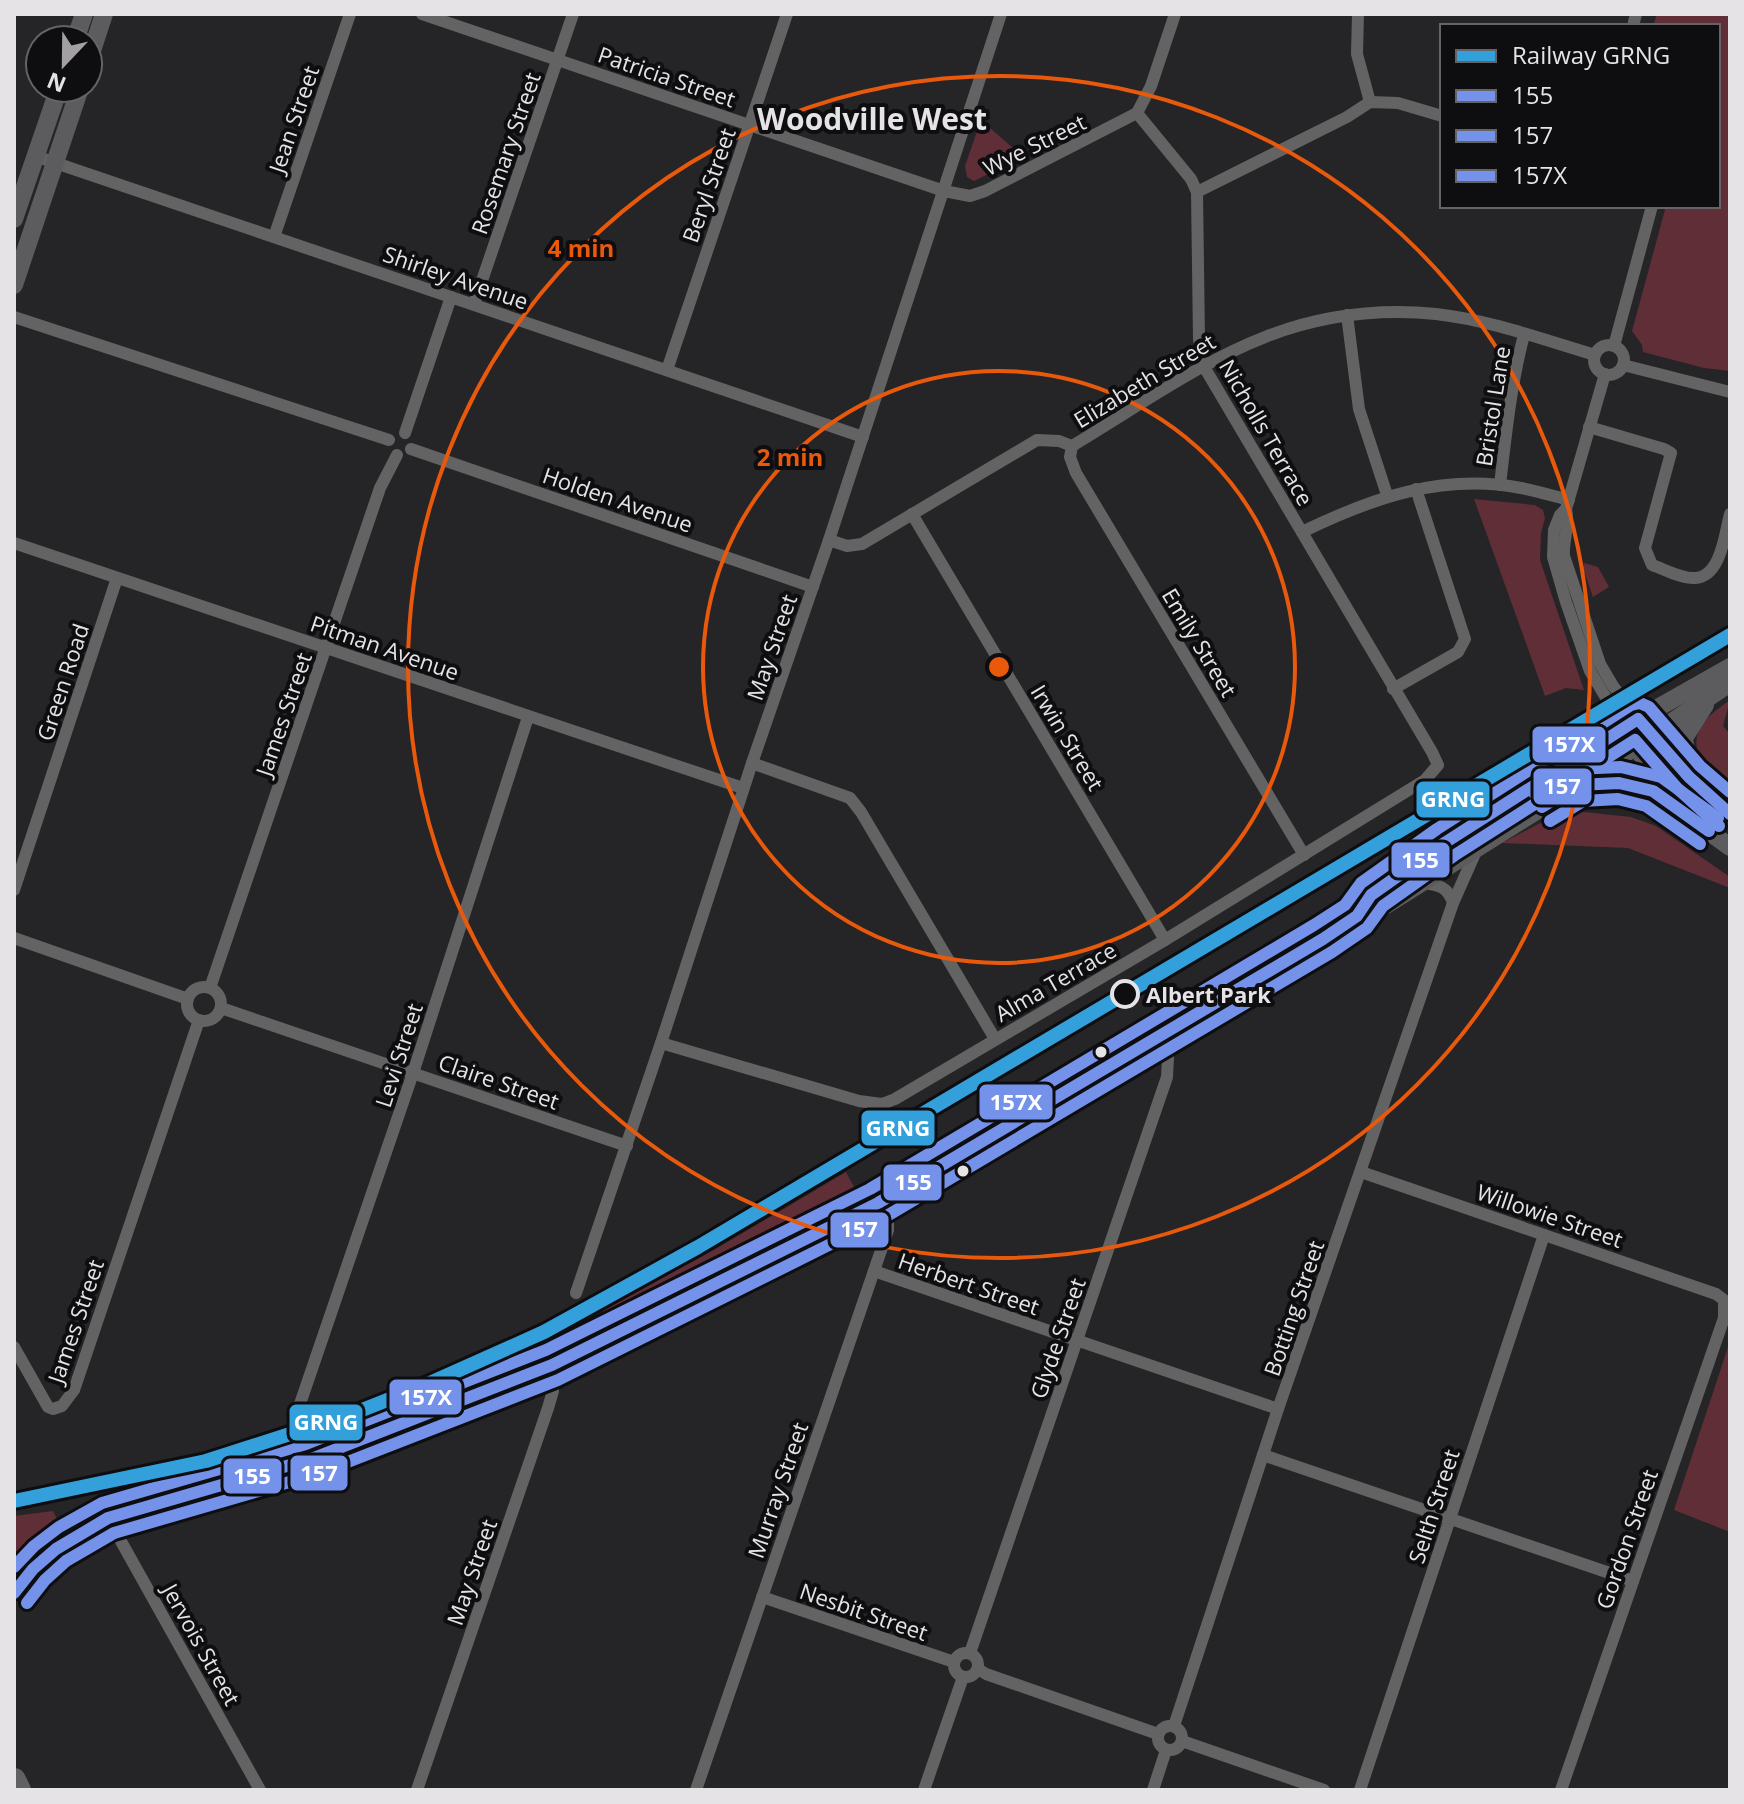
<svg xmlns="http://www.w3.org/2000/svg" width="1744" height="1804" font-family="'Open Sans',sans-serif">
  <rect width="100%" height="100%" fill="#252427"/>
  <g fill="#602e37">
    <path d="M 1657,14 L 1730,14 L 1730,371 L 1704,368 L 1643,352 L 1642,345 L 1632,331 L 1666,206 L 1718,206 L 1718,26 L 1653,26 Z"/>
    <path d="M 981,120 L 1023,157 L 974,181 L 967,177 L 965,166 Z"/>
    <path d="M 1474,499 L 1535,505 L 1543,510 L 1545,518 L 1541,533 L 1540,560 L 1584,690 L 1566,688 L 1545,696 Z"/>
    <path d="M 1584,563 L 1598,567 L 1609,587 L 1593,597 L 1583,568 Z"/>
    <path d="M 1730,700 L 1723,726 L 1730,734 L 1730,797 C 1710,777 1682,749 1705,721 C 1711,713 1722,706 1730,700 Z"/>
    <path d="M 1565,810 L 1631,817 L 1656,826 L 1730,877 L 1730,888 L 1628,848 L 1502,843 Z"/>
    <path d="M 846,1172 L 860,1198 L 683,1286 L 608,1319 L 602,1310 L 714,1250 Z"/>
    <path d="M 1730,1341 L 1730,1532 L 1674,1510 Z"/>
    <path d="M 53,1511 L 57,1519 L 14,1557 L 14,1516 Z"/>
  </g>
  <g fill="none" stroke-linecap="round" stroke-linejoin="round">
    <g stroke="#646363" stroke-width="12">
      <path d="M 422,14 L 944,191 L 970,196 L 985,191 L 1137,113"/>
      <path d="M 1358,14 L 1357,54 L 1370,102"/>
      <path d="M 1633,26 L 1636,14"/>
      <path d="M 35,156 L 863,437"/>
      <path d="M 1197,192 L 1347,117 L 1370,102 L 1398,103 L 1442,116"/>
      <path d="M 274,237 L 350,14"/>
      <path d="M 474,304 L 573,14"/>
      <path d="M 1347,315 L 1359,409 L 1387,495"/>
      <path d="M 14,317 L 389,440"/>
      <circle cx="1609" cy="360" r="15"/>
      <path d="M 1614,346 L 1652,206"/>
      <path d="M 1623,365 L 1730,392"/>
      <path d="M 667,370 L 787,14"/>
      <path d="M 1605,374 L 1566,509 L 1560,515 L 1554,530 L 1553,557 L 1566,602 L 1590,671 L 1635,746"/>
      <path d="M 1589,427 L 1664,449 L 1671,453 L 1645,548 L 1652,565 C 1664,569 1682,579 1695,578 C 1721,577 1725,533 1730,514"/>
      <path d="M 405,433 L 451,297"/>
      <path d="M 1072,446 L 1070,457 L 1076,473 L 1304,855"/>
      <path d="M 411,449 L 813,587"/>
      <path d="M 1500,485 C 1506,434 1511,384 1524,335"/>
      <path d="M 1566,509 C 1570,525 1563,539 1564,556 L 1600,664 L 1613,686 L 1650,735"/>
      <path d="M 912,514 L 1165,940"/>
      <path d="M 1302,532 C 1372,498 1442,473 1521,488 C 1537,491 1553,496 1569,500"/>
      <path d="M 829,540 L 847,546 L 862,544 L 1037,440 L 1059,441 L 1072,446 C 1195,372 1282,299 1436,314 C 1490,320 1544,340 1595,355"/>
      <path d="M 14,543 L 743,788"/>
      <path d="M 1393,689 L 1458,652 L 1465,639 L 1416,489"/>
      <path d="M 752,763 L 850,798 L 861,812 L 995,1039"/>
      <path d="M 1423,883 C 1439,885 1448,887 1453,903"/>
      <path d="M 14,890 L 117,578"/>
      <path d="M 14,938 L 188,999"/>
      <circle cx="204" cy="1004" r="17"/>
      <path d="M 210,988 L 380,488 L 397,455"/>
      <path d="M 221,1008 L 627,1146"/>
      <path d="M 661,1043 L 859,1101 L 882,1104 L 895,1099 L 1165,940 L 1425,780 L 1438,765 L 1432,752 L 1203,365 L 1199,339 L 1197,192 L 1191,179 L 1137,113 L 1151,86 L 1175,14"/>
      <path d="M 1361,1172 L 1716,1294 L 1724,1300 L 1724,1318 L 1561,1790"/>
      <path d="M 874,1271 L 1278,1409"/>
      <path d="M 576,1293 L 661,1043 L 752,763 L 829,540 L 1001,14"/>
      <path d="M 14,1347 L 48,1407 L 53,1409 L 62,1406 L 74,1390 L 199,1020"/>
      <path d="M 300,1404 L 413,1073 L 528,717"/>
      <path d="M 1263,1455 L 1633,1581"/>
      <path d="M 108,1518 L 260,1790"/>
      <path d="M 762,1597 L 954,1662"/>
      <circle cx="966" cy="1665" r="12"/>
      <path d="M 970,1653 L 1167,1077 L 1168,1058 L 1155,1037"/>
      <path d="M 978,1669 L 986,1674 L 1158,1734"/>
      <circle cx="1170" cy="1738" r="12"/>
      <path d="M 1174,1726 L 1278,1409 L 1453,903 L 1477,849"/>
      <path d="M 1182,1741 L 1324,1790"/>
      <path d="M 417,1790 L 548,1408 L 553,1391 L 552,1365"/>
      <path d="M 696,1790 L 888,1230 L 888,1223 L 878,1203"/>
      <path d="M 924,1790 L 963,1677"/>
      <path d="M 1153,1790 L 1166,1750"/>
      <path d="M 1360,1790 L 1544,1235"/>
    </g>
    <g stroke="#5c5b5d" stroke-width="18">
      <path d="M 75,40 L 84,14"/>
      <path d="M 88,63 L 104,14"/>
      <path d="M 14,219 L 59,88"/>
      <path d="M 14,285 L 80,88"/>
      <path d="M 1650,735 L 1689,777 L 1730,814"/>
      <path d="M 1635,746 L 1662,782 L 1680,795"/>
      <path d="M 1689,777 L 1684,738 L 1705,705"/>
      <path d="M 1581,784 L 1619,783 L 1653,791 L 1730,847"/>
      <path d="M 1357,916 L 1371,895 L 1446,842 L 1638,719 L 1730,667"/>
      <path d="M 14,1593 C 38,1558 70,1535 108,1518 L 311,1459 L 552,1365 L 878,1203 L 1170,1028 L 1287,961 L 1357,916 L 1381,908 L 1578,785 L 1730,683"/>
    </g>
    <path stroke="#616062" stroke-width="24" d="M 14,1780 L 19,1790"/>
    <g stroke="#0e0d0f" stroke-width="18">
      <g id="bus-1">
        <path d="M 1542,807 L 1578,785 L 1619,783 L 1653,791 L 1709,831"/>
        <path d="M 14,1593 L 33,1569 L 56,1549 L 108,1518 L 311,1459 L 552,1365 L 878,1203 L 1323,939 L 1357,916 L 1371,895 L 1446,842 L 1638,719 L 1689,777 L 1730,814"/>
      </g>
    </g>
    <g stroke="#0e0d0f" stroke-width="18">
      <g id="bus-2">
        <path d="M 1550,821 L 1583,801 L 1618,799 L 1646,806 L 1700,844"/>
        <path d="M 27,1603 L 45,1580 L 66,1561 L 114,1533 L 317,1474 L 558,1380 L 885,1217 L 1332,952 L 1367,928 L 1383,906 L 1455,855 L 1635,740 L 1677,788 L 1719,826"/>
      </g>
    </g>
    <g stroke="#0e0d0f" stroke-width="18">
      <g id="bus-3">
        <path d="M 1534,793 L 1574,769 L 1621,767 L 1661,777 L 1718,818"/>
        <path d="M 14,1567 L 34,1546 L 59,1527 L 102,1503 L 306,1444 L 546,1350 L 870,1189 L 1314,925 L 1345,905 L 1361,883 L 1437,829 L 1631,705 L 1640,703 L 1649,707 L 1700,766 L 1730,792"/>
      </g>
    </g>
    <use href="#bus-1" stroke="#7592eb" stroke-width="12"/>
    <use href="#bus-2" stroke="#7592eb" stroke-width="12"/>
    <use href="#bus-3" stroke="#7592eb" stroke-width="12"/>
    <g stroke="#0e0d0f" stroke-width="20">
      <path id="rail-1" d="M 14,1501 L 206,1461 L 352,1414 L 430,1383 L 544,1332 L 698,1247 L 1730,635"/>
    </g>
    <use href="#rail-1" stroke="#339fdb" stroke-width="14"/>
  </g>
  <g fill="none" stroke="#e8590c" stroke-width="4">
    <circle cx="999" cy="667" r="296"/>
    <circle cx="999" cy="667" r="591"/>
  </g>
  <circle fill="#0e0d0f" stroke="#e5e3e6" stroke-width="4" cx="1125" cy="994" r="13"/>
  <g fill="#e5e3e6" stroke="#0e0d0f" stroke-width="3">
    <circle cx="1101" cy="1052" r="7"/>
    <circle cx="963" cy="1171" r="7"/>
  </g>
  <g text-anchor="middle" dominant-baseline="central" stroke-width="8" stroke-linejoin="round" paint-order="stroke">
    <g font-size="22" fill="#e5e3e6" stroke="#0e0d0f">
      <text transform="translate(667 76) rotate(19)">Patricia Street</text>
      <text transform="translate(293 119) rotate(-71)">Jean Street</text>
      <text transform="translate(1034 144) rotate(-26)">Wye Street</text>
      <text transform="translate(505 153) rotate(-71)">Rosemary Street</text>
      <text transform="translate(708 185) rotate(-71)">Beryl Street</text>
      <text transform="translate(456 277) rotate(19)">Shirley Avenue</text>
      <text transform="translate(1144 380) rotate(-31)">Elizabeth Street</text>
      <text transform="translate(1492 406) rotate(-81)">Bristol Lane</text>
      <text transform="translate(1267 432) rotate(60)">Nicholls Terrace</text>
      <text transform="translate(618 499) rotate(19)">Holden Avenue</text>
      <text transform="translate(1200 642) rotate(59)">Emily Street</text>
      <text transform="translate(385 647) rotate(19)">Pitman Avenue</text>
      <text transform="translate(771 647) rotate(-71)">May Street</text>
      <text transform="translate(62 682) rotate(-72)">Green Road</text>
      <text transform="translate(283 714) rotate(-71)">James Street</text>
      <text transform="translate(1068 737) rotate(59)">Irwin Street</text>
      <text transform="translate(1055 981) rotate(-30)">Alma Terrace</text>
      <text transform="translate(398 1055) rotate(-72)">Levi Street</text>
      <text transform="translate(499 1081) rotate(19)">Claire Street</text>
      <text transform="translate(1550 1215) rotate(19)">Willowie Street</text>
      <text transform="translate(969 1283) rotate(19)">Herbert Street</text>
      <text transform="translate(1293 1308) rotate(-71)">Botting Street</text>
      <text transform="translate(75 1321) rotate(-71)">James Street</text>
      <text transform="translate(1057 1338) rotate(-71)">Glyde Street</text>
      <text transform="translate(777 1490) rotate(-71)">Murray Street</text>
      <text transform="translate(1433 1506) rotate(-72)">Selth Street</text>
      <text transform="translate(1626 1539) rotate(-71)">Gordon Street</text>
      <text transform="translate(471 1572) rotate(-71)">May Street</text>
      <text transform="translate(864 1611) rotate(19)">Nesbit Street</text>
      <text transform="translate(202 1644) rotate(61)">Jervois Street</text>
    </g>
    <g font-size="22" font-weight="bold" fill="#e5e3e6" stroke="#0e0d0f" text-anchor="start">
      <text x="1146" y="994">Albert Park</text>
    </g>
    <g font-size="30" font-weight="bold" fill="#e5e3e6" stroke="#0e0d0f">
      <text x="872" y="118">Woodville West</text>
    </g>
  </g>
  <circle cx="999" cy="667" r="12" fill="#e8590c" stroke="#0e0d0f" stroke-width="4"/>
  <g font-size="24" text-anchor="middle" font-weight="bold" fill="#e8590c" stroke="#0e0d0f" stroke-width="8" stroke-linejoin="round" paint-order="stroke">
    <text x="581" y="257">4 min</text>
    <text x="790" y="466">2 min</text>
  </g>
  <g stroke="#0e0d0f" stroke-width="3">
    <rect x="1531" y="725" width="76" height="39" rx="8" fill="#7592eb"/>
    <rect x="1532" y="767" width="61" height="39" rx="8" fill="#7592eb"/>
    <rect x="1415" y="780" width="76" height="39" rx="8" fill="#339fdb"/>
    <rect x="1390" y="841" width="61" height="38" rx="8" fill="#7592eb"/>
    <rect x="978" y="1083" width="76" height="38" rx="8" fill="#7592eb"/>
    <rect x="860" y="1109" width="76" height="38" rx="8" fill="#339fdb"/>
    <rect x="882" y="1163" width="61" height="39" rx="8" fill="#7592eb"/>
    <rect x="829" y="1211" width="61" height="38" rx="8" fill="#7592eb"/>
    <rect x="388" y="1378" width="75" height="38" rx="8" fill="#7592eb"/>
    <rect x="288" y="1403" width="76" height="39" rx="8" fill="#339fdb"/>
    <rect x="289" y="1454" width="60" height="38" rx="8" fill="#7592eb"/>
    <rect x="222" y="1457" width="61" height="38" rx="8" fill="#7592eb"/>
  </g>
  <g font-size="22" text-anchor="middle" font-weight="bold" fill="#fff">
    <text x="1569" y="752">157X</text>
    <text x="1562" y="794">157</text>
    <text x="1453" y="807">GRNG</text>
    <text x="1420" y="868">155</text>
    <text x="1016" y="1110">157X</text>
    <text x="898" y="1136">GRNG</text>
    <text x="913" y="1190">155</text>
    <text x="859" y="1237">157</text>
    <text x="426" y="1405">157X</text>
    <text x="326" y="1430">GRNG</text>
    <text x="319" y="1481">157</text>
    <text x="252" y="1484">155</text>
  </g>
  <rect width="1744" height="1804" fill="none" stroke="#e5e3e6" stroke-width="32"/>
  <rect x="1440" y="24" width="280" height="184" fill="#0e0d0f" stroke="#646365" stroke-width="2"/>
  <rect x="1456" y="50" width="40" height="12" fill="#339fdb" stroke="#646365" stroke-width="2"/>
  <text x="1512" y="64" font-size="24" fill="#e5e3e6">Railway GRNG</text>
  <rect x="1456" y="90" width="40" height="12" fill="#7592eb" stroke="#646365" stroke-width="2"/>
  <text x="1512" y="104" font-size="24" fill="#e5e3e6">155</text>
  <rect x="1456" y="130" width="40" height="12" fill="#7592eb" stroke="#646365" stroke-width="2"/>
  <text x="1512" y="144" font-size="24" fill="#e5e3e6">157</text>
  <rect x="1456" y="170" width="40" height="12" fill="#7592eb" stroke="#646365" stroke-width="2"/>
  <text x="1512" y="184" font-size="24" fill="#e5e3e6">157X</text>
  <g transform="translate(64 64) rotate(202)"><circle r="38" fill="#0e0d0f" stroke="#646365" stroke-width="2"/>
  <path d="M0-6L14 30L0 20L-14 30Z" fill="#a2a0a3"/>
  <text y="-12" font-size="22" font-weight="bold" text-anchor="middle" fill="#e5e3e6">N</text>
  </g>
</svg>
